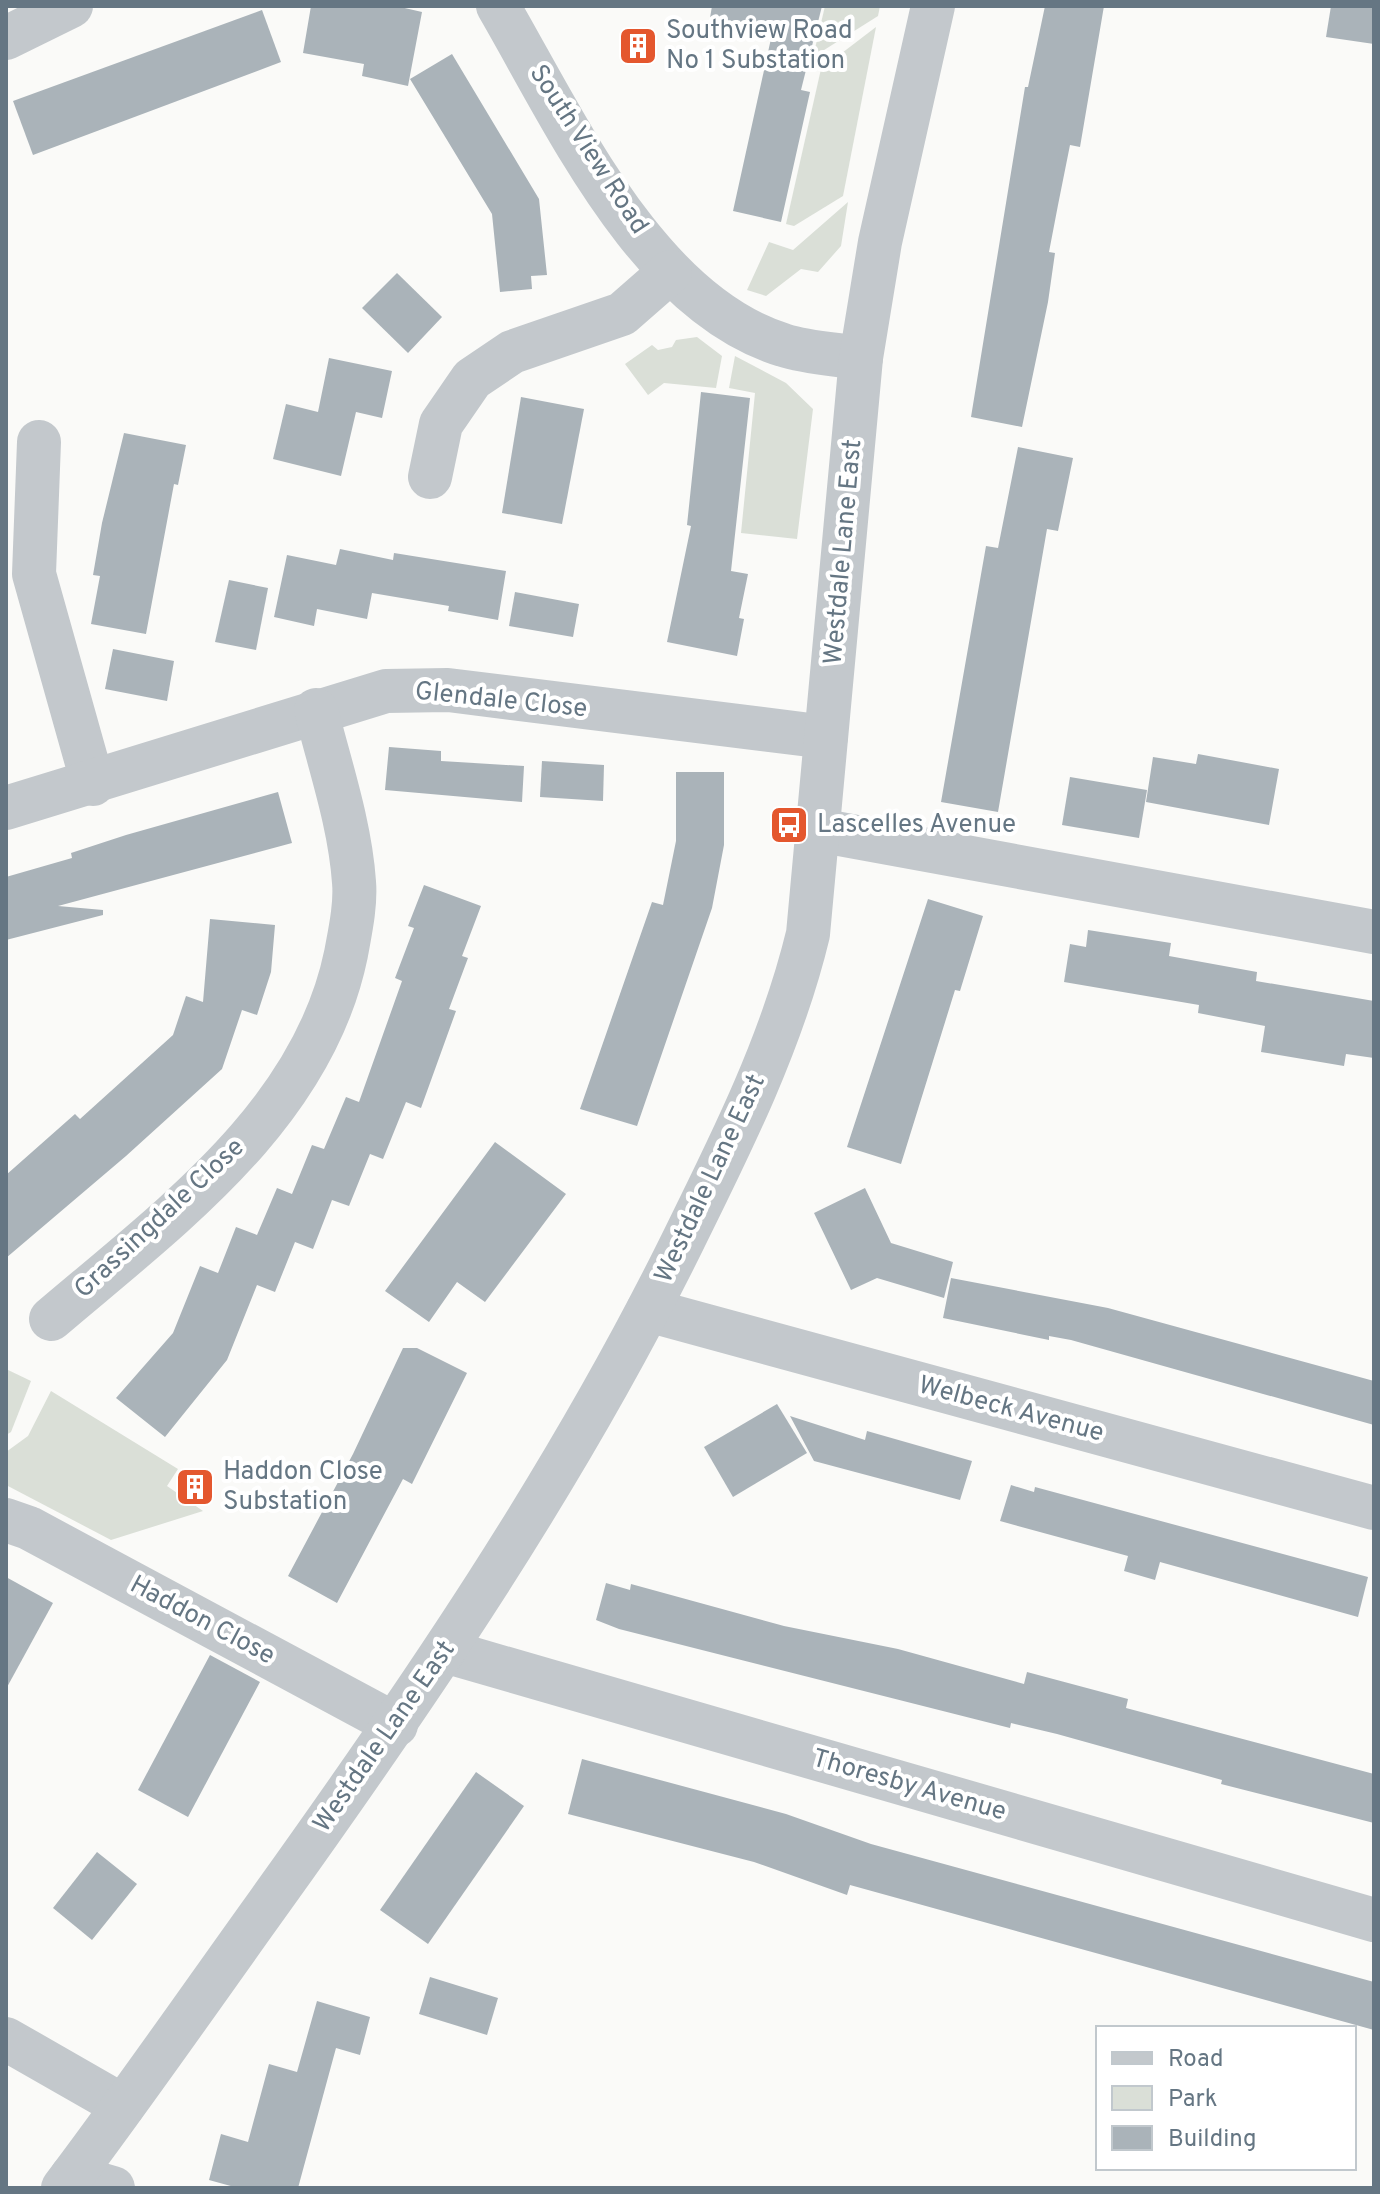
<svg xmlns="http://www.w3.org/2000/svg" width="1380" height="2194" font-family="Overpass,sans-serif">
  <rect width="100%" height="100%" fill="#fafaf8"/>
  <g fill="#dadfd7">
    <path d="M 825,6 L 880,6 L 878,16 L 813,57 Z"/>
    <path d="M 876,27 L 843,196 L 794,226 L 786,224 L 821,69 Z"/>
    <path d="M 848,202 L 841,246 L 818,272 L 801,269 L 766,296 L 747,290 L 769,242 L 793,250 Z"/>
    <path d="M 697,337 L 722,356 L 716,388 L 664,383 L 648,395 L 625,364 L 652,345 L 658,350 L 672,347 L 676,340 Z"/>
    <path d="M 735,356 L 786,383 L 813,409 L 797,539 L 741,533 L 755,393 L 729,388 Z"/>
    <path d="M 6,1369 L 31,1381 L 11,1432 L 6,1435 Z"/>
    <path d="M 51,1391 L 178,1469 L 167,1486 L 203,1511 L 111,1540 L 6,1485 L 6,1452 L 28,1436 Z"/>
  </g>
  <g fill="#aab3b9">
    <path d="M 311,6 L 396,6 L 422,12 L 408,86 L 362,76 L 364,64 L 303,53 Z"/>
    <path d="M 712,6 L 822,6 L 801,90 L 810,92 L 781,222 L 733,211 L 772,34 L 710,18 Z"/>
    <path d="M 1045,6 L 1104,6 L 1080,147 L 1070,145 L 1058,205 L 1049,252 L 1055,253 L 1048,302 L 1022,427 L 971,417 L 1025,87 L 1028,87 Z"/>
    <path d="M 1331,6 L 1374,6 L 1374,44 L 1326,37 Z"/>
    <path d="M 262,10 L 281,62 L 33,155 L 13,101 Z"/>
    <path d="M 452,54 L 539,199 L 547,275 L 531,276 L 532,289 L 500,292 L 492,214 L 410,79 Z"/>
    <path d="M 397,273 L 442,317 L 408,353 L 362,308 Z"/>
    <path d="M 329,358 L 392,371 L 382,418 L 356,412 L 341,476 L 273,459 L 286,404 L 318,412 Z"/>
    <path d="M 701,392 L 750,398 L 731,571 L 748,574 L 739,618 L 744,619 L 737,656 L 667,642 L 691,526 L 687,525 Z"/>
    <path d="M 521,397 L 584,409 L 562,524 L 502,513 Z"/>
    <path d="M 124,433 L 186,445 L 178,485 L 174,484 L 146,634 L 91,624 L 100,576 L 93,575 L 102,523 Z"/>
    <path d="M 1018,447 L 1073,458 L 1058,531 L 1047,529 L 998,812 L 941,802 L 986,546 L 998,548 Z"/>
    <path d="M 340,549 L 393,560 L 394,553 L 506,571 L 498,620 L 448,611 L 449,606 L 372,593 L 367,619 L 317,609 L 314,626 L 274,617 L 287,555 L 336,565 Z"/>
    <path d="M 229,580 L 268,588 L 256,650 L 215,642 Z"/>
    <path d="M 515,592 L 579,604 L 573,637 L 509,626 Z"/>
    <path d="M 113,649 L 174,661 L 167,701 L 105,689 Z"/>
    <path d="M 389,747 L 441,751 L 441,761 L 524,766 L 522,802 L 385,790 Z"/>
    <path d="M 1198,754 L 1279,769 L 1269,825 L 1146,802 L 1153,757 L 1196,764 Z"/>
    <path d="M 542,761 L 604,765 L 603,801 L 540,797 Z"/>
    <path d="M 676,772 L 724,772 L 724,845 L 712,908 L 637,1126 L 580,1109 L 652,902 L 663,905 L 676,841 Z"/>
    <path d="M 1070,777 L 1147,790 L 1139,838 L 1062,825 Z"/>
    <path d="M 278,792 L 292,843 L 58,906 L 103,910 L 103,915 L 6,940 L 6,877 L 72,858 L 71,853 L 126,835 Z"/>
    <path d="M 424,885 L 481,906 L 462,956 L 468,958 L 449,1009 L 456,1011 L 421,1108 L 406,1102 L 383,1159 L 370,1154 L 349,1206 L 332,1200 L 313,1249 L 295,1242 L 275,1292 L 257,1285 L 227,1360 L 165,1437 L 116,1398 L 173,1333 L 200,1266 L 218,1273 L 236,1227 L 257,1235 L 277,1188 L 292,1194 L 312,1145 L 324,1149 L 346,1097 L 359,1102 L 402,981 L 395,978 L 414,928 L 408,926 Z"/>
    <path d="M 928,899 L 983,916 L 960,991 L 955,990 L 901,1164 L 847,1147 Z"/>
    <path d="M 210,919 L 275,925 L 271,972 L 257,1015 L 242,1010 L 222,1069 L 126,1156 L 6,1258 L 6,1175 L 75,1114 L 80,1119 L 173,1035 L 186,996 L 203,1002 Z"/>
    <path d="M 1088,930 L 1171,943 L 1169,956 L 1257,972 L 1256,981 L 1374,1001 L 1374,1058 L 1346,1054 L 1344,1066 L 1261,1052 L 1265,1026 L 1198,1013 L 1199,1005 L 1064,982 L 1070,944 L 1086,947 Z"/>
    <path d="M 495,1142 L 566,1194 L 485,1302 L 457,1282 L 429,1322 L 385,1291 Z"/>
    <path d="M 865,1188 L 891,1243 L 953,1262 L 944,1298 L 877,1278 L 851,1290 L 814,1213 Z"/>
    <path d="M 951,1278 L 1108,1308 L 1374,1381 L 1374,1425 L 1071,1340 L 1049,1336 L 1049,1340 L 943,1318 Z"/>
    <path d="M 403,1348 L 417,1348 L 467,1373 L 412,1484 L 403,1479 L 337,1603 L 288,1576 L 353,1454 Z"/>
    <path d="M 777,1404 L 807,1453 L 733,1497 L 704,1447 Z"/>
    <path d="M 790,1416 L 865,1440 L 867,1431 L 972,1461 L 960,1500 L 814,1461 Z"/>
    <path d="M 1011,1485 L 1034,1492 L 1035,1487 L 1368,1577 L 1358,1617 L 1160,1562 L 1155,1580 L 1124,1571 L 1128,1556 L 1000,1521 Z"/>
    <path d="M 6,1577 L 53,1603 L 6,1689 Z"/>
    <path d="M 606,1583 L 630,1590 L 631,1584 L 784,1626 L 898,1649 L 1024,1684 L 1027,1672 L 1128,1699 L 1126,1708 L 1374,1774 L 1374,1823 L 1221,1784 L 1222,1780 L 1057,1734 L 1011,1723 L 1010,1728 L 619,1629 L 596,1620 Z"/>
    <path d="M 210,1655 L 260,1682 L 188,1817 L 138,1790 Z"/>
    <path d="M 582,1759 L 786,1814 L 871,1844 L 1374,1982 L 1374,2030 L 850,1885 L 847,1895 L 754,1862 L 568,1814 Z"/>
    <path d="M 476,1772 L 524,1806 L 428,1944 L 380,1910 Z"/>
    <path d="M 97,1852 L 137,1884 L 92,1940 L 53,1908 Z"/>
    <path d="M 430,1977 L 498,1998 L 487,2035 L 419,2014 Z"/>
    <path d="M 317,2001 L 370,2017 L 360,2055 L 336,2048 L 298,2188 L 238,2188 L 209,2180 L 221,2134 L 248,2142 L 269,2064 L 297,2072 Z"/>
  </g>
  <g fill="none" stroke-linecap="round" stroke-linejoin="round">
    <g stroke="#c3c8cc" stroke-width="44">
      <path d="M 498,6 C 565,121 647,303 783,345 C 807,353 836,354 861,358"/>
      <path d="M 6,38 L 71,6"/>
      <path d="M 39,442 L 34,574 L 93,784"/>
      <path d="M 430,477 L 441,424 L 472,379 L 512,352 L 622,314 L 670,272"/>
      <path d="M 6,808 L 386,691 L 448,690 L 826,737"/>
      <path d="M 818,830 L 1374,932"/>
      <path d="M 648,1310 L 1374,1508"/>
      <path d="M 51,1319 C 168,1219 313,1115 346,954 C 350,932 356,905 354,882 C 350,824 330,766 316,710"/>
      <path d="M 6,1520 L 29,1528 L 396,1725"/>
      <path d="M 445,1651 L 1374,1920"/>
      <path d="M 6,2039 L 123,2106"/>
      <path d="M 72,2176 L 113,2188"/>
      <path d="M 63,2188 C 134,2094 201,1997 270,1901 C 419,1693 563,1482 677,1253 C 728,1150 781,1046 808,934 L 861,358 L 880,242 L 933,6"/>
    </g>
  </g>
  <defs>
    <g id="building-square" transform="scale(2)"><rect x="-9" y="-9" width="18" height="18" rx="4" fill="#e4572e" stroke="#fff"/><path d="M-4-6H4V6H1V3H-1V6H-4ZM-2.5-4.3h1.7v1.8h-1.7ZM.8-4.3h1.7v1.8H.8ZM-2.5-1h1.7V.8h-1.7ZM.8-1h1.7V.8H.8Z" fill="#fff"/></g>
    <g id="bus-square" transform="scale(2)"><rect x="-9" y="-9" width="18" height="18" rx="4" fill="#e4572e" stroke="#fff"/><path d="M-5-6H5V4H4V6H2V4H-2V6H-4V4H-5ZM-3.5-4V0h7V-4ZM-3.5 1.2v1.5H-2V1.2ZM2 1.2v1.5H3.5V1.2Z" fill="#fff"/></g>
  </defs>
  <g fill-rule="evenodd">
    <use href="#building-square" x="638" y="46"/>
    <use href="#bus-square" x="789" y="825"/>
    <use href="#building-square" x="195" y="1487"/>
  </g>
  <g text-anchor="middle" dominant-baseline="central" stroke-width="8" stroke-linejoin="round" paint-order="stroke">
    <g font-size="26" fill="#657683" stroke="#fff" text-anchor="start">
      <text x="666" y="31">Southview Road<tspan x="666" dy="30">No 1 Substation</tspan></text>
      <text x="817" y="825">Lascelles Avenue</text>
      <text x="223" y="1472">Haddon Close<tspan x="223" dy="30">Substation</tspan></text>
    </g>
    <g font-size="26" fill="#657683" stroke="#fff">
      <text transform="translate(588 150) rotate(57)">South View Road</text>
      <text transform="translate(844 552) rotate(-85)">Westdale Lane East</text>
      <text transform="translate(501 701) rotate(6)">Glendale Close</text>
      <text transform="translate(711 1179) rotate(-65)">Westdale Lane East</text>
      <text transform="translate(160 1219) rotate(-43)">Grassingdale Close</text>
      <text transform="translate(1011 1410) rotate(15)">Welbeck Avenue</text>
      <text transform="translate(202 1621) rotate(28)">Haddon Close</text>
      <text transform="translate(385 1737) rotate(-55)">Westdale Lane East</text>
      <text transform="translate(909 1786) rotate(16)">Thoresby Avenue</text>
    </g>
  </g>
  <rect width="1380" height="2194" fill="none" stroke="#657683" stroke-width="16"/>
  <rect x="1096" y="2026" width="260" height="144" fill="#ffffff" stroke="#c1c8cd" stroke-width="2"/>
  <rect x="1112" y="2052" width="40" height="12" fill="#c3c8cc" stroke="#c1c8cd" stroke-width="2"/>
  <text x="1168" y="2066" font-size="24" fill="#657683">Road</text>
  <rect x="1112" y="2086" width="40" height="24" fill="#dadfd7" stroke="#c1c8cd" stroke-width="2"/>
  <text x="1168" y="2106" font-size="24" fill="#657683">Park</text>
  <rect x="1112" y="2126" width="40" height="24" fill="#aab3b9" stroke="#c1c8cd" stroke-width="2"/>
  <text x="1168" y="2146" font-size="24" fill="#657683">Building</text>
</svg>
